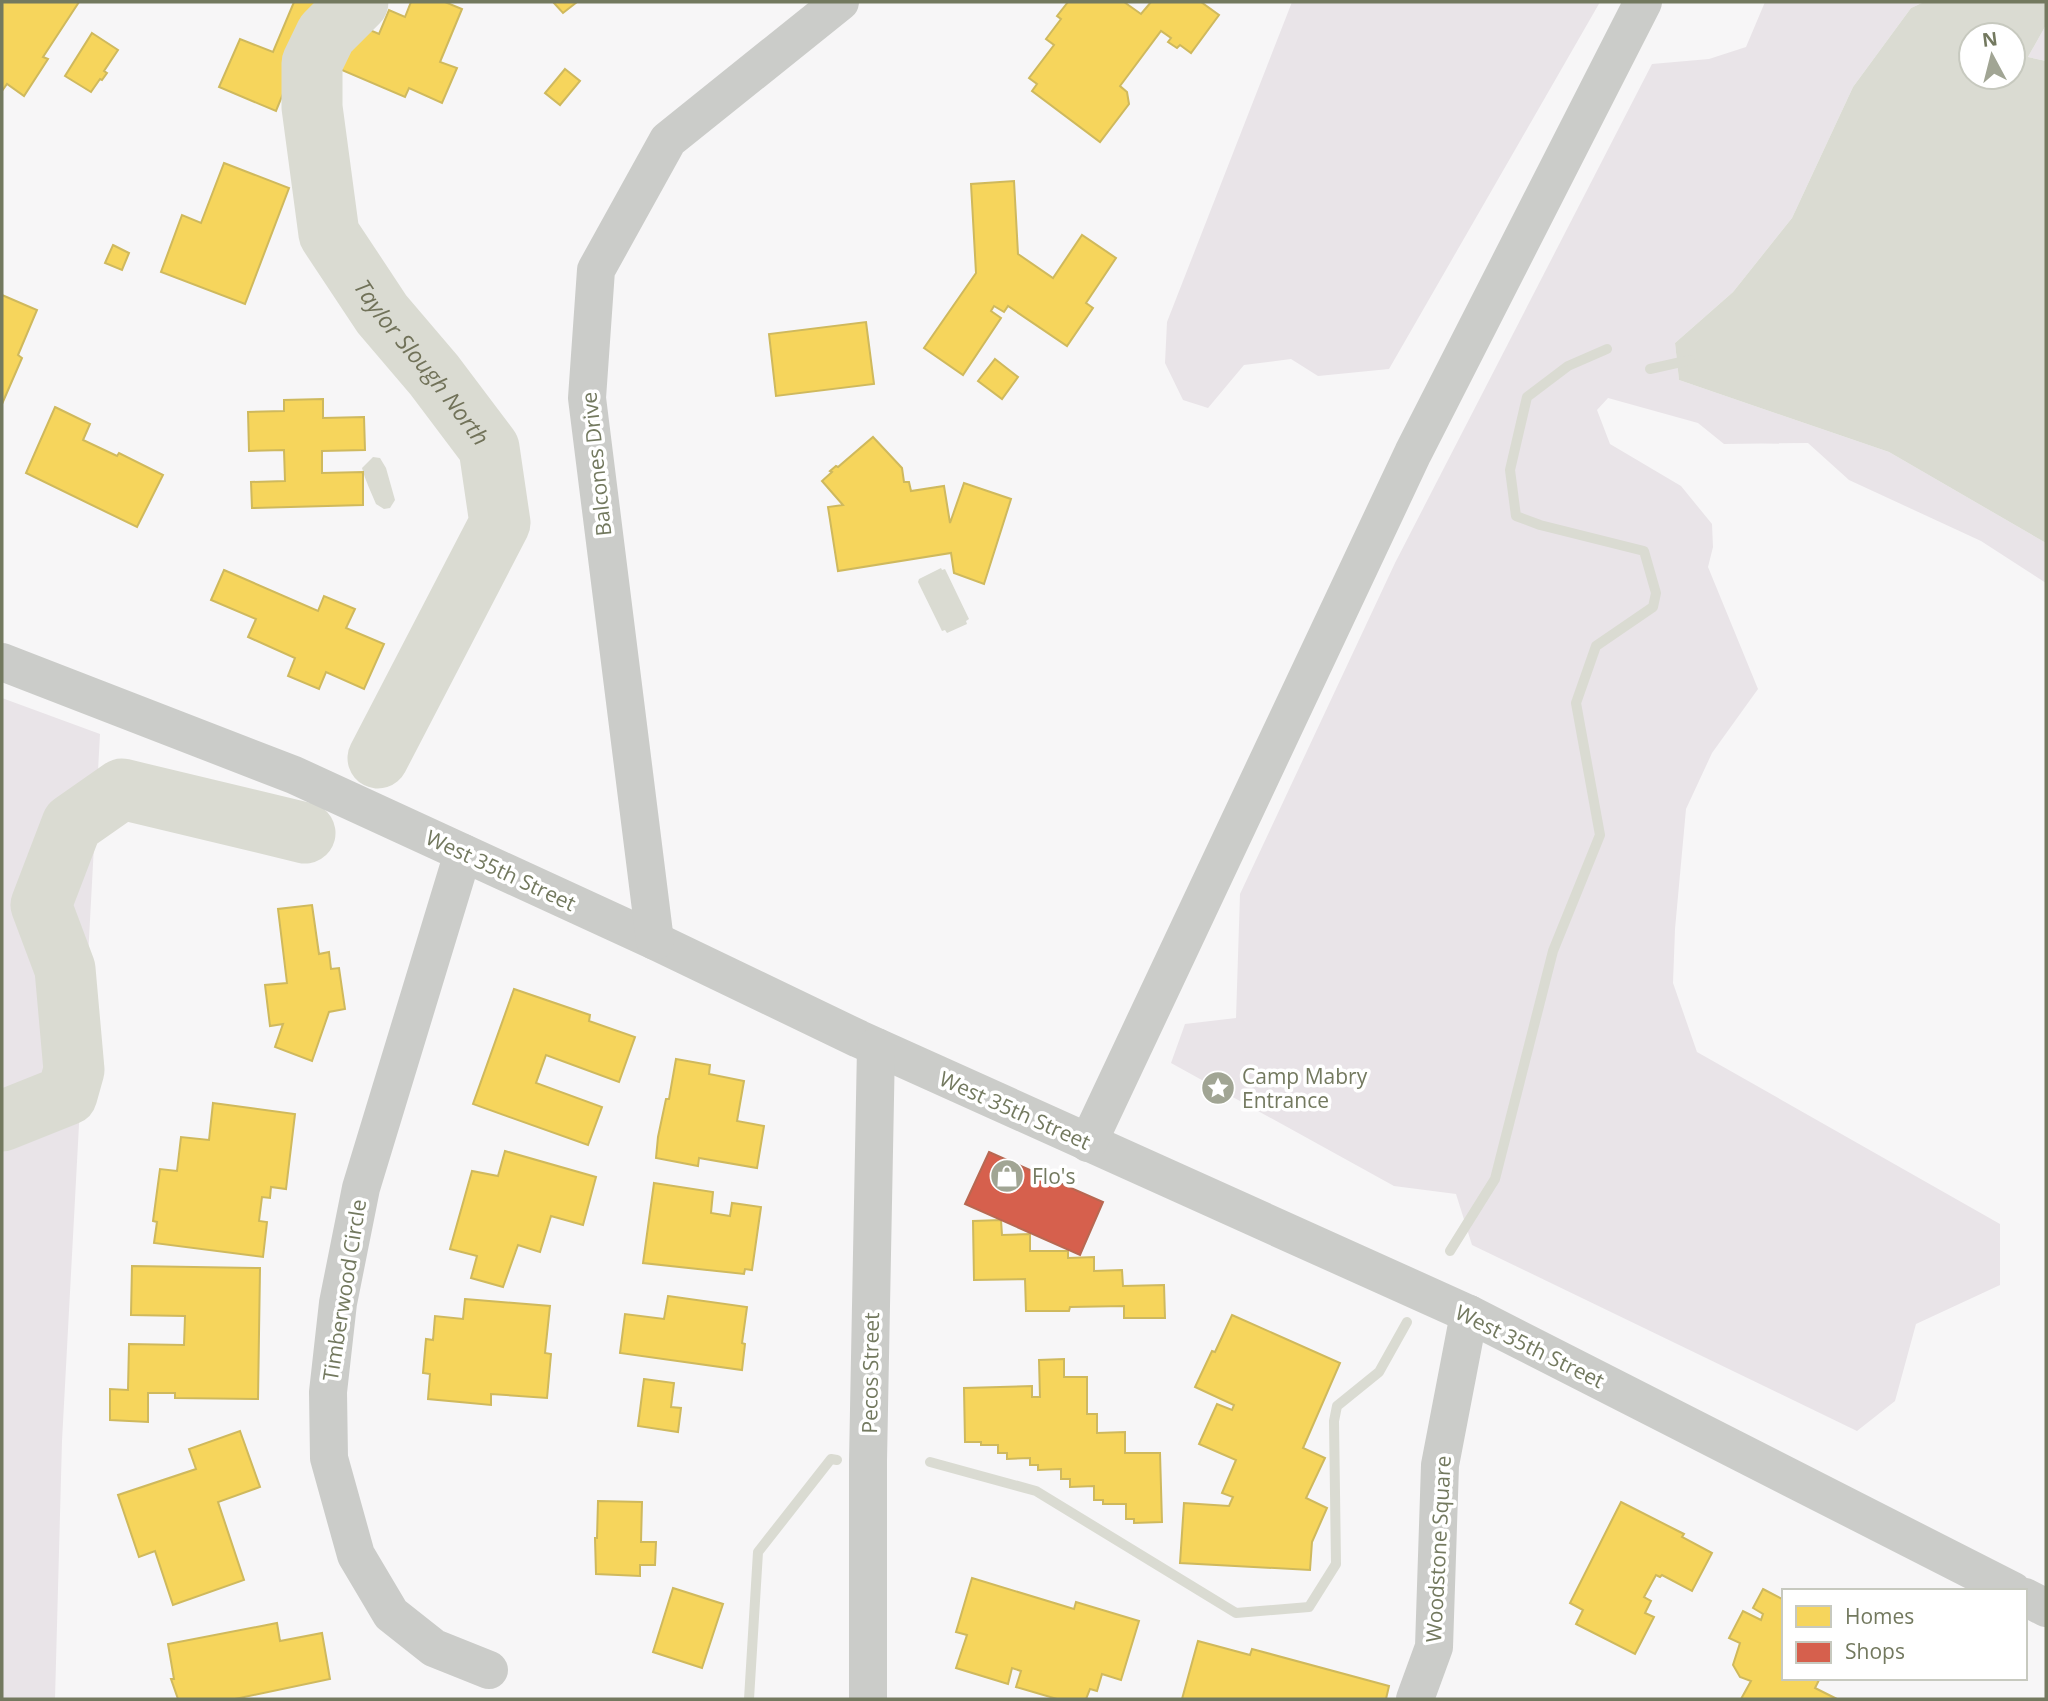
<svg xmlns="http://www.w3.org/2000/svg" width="2048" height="1701" font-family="'Open Sans',sans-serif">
  <rect width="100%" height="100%" fill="#f7f6f7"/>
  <g fill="#e9e4e8">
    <path d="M 1292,2 L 1600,2 L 1389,369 L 1318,376 L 1291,359 L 1244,365 L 1208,408 L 1183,400 L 1165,363 L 1167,322 Z"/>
    <path d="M 1765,2 L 1924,2 L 1911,8 L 1853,87 L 1792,218 L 1733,292 L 1675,343 L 1679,380 L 1889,452 L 2046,543 L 2046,583 L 1981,541 L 1849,480 L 1808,443 L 1724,444 L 1698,423 L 1608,398 L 1597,410 L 1610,444 L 1681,486 L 1712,524 L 1713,547 L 1708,567 L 1758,689 L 1712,753 L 1686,809 L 1675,929 L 1673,983 L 1697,1052 L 2000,1224 L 2000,1285 L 1916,1324 L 1895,1401 L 1857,1431 L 1472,1245 L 1456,1194 L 1394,1186 L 1171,1063 L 1185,1024 L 1236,1018 L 1240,894 L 1395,563 L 1652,64 L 1709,59 L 1746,47 Z"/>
    <path d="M 2046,25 L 2046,61 L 2028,57 Z"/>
    <path d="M 2,698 L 100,734 L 62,1441 L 55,1699 L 2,1699 Z"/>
  </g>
  <g fill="#dadbd2" fill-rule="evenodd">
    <path d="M 1924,2 L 2046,2 L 2046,25 L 2028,57 L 2046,61 L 2046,543 L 1889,452 L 1679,380 L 1675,343 L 1733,292 L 1792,218 L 1853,87 L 1911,8 ZM 1971,35 L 2013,35 L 2013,77 L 1971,77 Z"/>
    <path d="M 373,457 L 380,458 L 386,468 L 395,500 L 390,508 L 384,509 L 376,504 C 371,492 365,480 362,468 Z"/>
    <path d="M 941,568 L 942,570 L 945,569 L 969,619 L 966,621 L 967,624 L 947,633 L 945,630 L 942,631 L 918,582 L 919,579 Z"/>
  </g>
  <g fill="#f6d55c" stroke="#cfb95d" stroke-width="2">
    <path d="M 2,2 L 79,2 L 43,57 L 48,59 L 24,96 L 7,84 L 2,91 Z"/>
    <path d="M 294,2 L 346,2 L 339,17 L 379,34 L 389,10 L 405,17 L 411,2 L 445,2 L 462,9 L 440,62 L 457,68 L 442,103 L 409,88 L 405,97 L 300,52 L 276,111 L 219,87 L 240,39 L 273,52 Z"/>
    <path d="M 553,2 L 577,2 L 563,13 Z"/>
    <path d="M 1068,2 L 1124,2 L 1141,14 L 1151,2 L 1201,2 L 1219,15 L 1191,53 L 1180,45 L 1177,48 L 1168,42 L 1171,38 L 1161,31 L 1120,86 L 1127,92 L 1129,104 L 1100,142 L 1032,91 L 1037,84 L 1029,78 L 1054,45 L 1046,39 L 1061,19 L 1057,16 Z"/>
    <path d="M 92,33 L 118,50 L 104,71 L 107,73 L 102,80 L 100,79 L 91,92 L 65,76 Z"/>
    <path d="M 565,69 L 580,81 L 560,105 L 545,93 Z"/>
    <path d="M 224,163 L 289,188 L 245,304 L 161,272 L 182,215 L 201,223 Z"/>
    <path d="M 1014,181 L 1018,254 L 1053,278 L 1082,235 L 1116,258 L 1086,303 L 1093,308 L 1067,346 L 1008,306 L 1004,312 L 994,306 L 991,311 L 1001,318 L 963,375 L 924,348 L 976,273 L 971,184 Z"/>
    <path d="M 113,245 L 129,253 L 122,270 L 105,263 Z"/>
    <path d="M 2,295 L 37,310 L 18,355 L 22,358 L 2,404 Z"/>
    <path d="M 866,322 L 874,384 L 776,396 L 769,334 Z"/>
    <path d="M 995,359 L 1018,377 L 1002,399 L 978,381 Z"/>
    <path d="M 323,399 L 323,418 L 364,417 L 365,450 L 322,451 L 322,473 L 363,472 L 363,505 L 252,508 L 251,482 L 285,481 L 284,450 L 249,451 L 248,412 L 284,411 L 284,400 Z"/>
    <path d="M 55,407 L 90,424 L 83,440 L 117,456 L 119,453 L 163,475 L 137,527 L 26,473 Z"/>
    <path d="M 873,437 L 902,468 L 904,482 L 909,482 L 911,491 L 944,486 L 950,523 L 964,483 L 1011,499 L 984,584 L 954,573 L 951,553 L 838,571 L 828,507 L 843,505 L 822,481 L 832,472 L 830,471 L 836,466 L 838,467 Z"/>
    <path d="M 224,570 L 318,611 L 324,596 L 355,609 L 346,628 L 384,644 L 364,689 L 326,672 L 319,689 L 288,676 L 295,658 L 248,637 L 256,619 L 211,600 Z"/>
    <path d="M 312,905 L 319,954 L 329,952 L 331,969 L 339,968 L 345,1009 L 329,1012 L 312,1061 L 275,1047 L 283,1024 L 270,1026 L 265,985 L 287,983 L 278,909 Z"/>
    <path d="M 514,989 L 590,1015 L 589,1021 L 635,1037 L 619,1082 L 546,1055 L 536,1083 L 602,1107 L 588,1145 L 473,1104 Z"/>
    <path d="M 676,1059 L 710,1065 L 709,1074 L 744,1081 L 737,1121 L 764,1126 L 757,1168 L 699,1158 L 698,1166 L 656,1158 L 658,1137 L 666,1099 L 669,1099 Z"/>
    <path d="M 213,1103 L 295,1114 L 286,1189 L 271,1187 L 270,1198 L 262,1197 L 259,1221 L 267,1222 L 263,1257 L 154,1243 L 157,1222 L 153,1221 L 160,1169 L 177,1171 L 181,1137 L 209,1140 Z"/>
    <path d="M 505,1151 L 596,1177 L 583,1225 L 551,1216 L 540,1252 L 518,1245 L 503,1287 L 471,1278 L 477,1256 L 450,1249 L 472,1171 L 498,1176 Z"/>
    <path d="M 654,1183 L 713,1192 L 711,1213 L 730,1216 L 732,1203 L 761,1207 L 752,1270 L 745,1269 L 744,1274 L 643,1263 Z"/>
    <path d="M 1001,1220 L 1002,1235 L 1030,1234 L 1030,1251 L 1068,1251 L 1068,1258 L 1094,1257 L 1094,1271 L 1122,1270 L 1123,1286 L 1164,1285 L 1165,1318 L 1124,1318 L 1124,1306 L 1070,1307 L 1069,1311 L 1026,1311 L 1025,1279 L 974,1280 L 973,1221 Z"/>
    <path d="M 132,1266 L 260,1268 L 258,1399 L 175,1398 L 175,1393 L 148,1393 L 148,1422 L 110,1420 L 110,1389 L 128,1390 L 129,1344 L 184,1345 L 185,1316 L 131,1315 Z"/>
    <path d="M 668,1296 L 747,1307 L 742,1343 L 745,1344 L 742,1370 L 620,1353 L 625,1314 L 664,1319 Z"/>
    <path d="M 465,1299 L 550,1306 L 545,1353 L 551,1354 L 547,1398 L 491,1394 L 491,1405 L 428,1399 L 430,1374 L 423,1373 L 426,1339 L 433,1340 L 435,1316 L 463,1319 Z"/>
    <path d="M 1232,1315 L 1340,1363 L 1303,1448 L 1325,1458 L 1306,1498 L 1327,1508 L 1312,1542 L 1310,1570 L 1180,1563 L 1184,1503 L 1229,1506 L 1233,1497 L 1222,1493 L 1236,1460 L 1199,1444 L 1217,1404 L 1232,1410 L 1234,1405 L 1195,1387 L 1212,1351 L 1215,1352 Z"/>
    <path d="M 1064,1359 L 1064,1377 L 1087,1377 L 1087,1414 L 1097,1414 L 1097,1433 L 1125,1432 L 1125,1453 L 1160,1453 L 1162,1522 L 1134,1523 L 1134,1519 L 1126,1519 L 1126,1504 L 1103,1504 L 1103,1500 L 1094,1500 L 1094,1486 L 1070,1487 L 1070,1479 L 1061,1479 L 1061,1469 L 1038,1470 L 1038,1465 L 1030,1465 L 1030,1458 L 1007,1459 L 1007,1453 L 998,1453 L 998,1445 L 981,1445 L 981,1442 L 965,1442 L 964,1388 L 1032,1386 L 1032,1397 L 1040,1397 L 1039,1360 Z"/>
    <path d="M 644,1379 L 674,1383 L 671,1407 L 681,1408 L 678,1432 L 638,1426 Z"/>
    <path d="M 240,1431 L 260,1487 L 218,1502 L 244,1580 L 173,1605 L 155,1551 L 139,1557 L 118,1495 L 196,1469 L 189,1449 Z"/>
    <path d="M 598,1501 L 642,1502 L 641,1542 L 656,1542 L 655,1565 L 640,1565 L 640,1576 L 596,1574 L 595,1538 L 597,1538 Z"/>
    <path d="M 1621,1502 L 1684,1534 L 1682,1537 L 1712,1553 L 1692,1591 L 1662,1575 L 1660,1577 L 1656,1575 L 1644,1597 L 1651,1601 L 1645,1613 L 1654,1617 L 1635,1654 L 1576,1624 L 1583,1610 L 1570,1603 Z"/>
    <path d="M 972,1578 L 1074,1609 L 1076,1602 L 1139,1621 L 1121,1680 L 1102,1674 L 1097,1691 L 1090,1689 L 1086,1699 L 1057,1699 L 1016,1687 L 1021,1671 L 1012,1668 L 1008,1684 L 956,1668 L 967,1635 L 956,1632 Z"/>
    <path d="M 673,1588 L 723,1604 L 702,1668 L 653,1652 Z"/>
    <path d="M 1763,1589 L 1782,1599 L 1784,1596 L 1784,1678 L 1820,1678 L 1815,1688 L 1837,1699 L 1741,1699 L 1751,1681 L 1740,1677 L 1733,1665 L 1740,1643 L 1729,1638 L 1743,1611 L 1761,1620 L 1763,1614 L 1753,1608 Z"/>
    <path d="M 277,1623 L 280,1641 L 322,1633 L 330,1679 L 235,1699 L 178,1699 L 171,1679 L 174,1679 L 168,1644 Z"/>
    <path d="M 1198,1641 L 1250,1655 L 1252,1649 L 1389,1686 L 1386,1699 L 1182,1699 Z"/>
  </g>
  <path fill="#d6604d" stroke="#b86852" stroke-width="2" d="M 989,1152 L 1103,1202 L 1080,1255 L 965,1204 Z"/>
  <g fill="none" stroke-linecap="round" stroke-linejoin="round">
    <g stroke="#dadbd2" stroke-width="10">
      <path d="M 1650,369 L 1690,360"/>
      <path d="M 1450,1251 L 1495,1179 L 1553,951 L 1600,835 L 1576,703 L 1596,646 L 1653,607 L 1656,593 L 1644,551 L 1540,525 L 1516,516 L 1510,470 L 1527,397 L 1568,366 L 1607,349"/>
      <path d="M 930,1462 L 1036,1491 L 1236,1613 L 1309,1607 L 1336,1564 L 1334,1421 L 1337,1406 L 1379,1372 L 1407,1322"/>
      <path d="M 749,1699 L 758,1552 L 831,1459 L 837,1460"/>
    </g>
    <g stroke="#dadbd2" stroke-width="61">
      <path id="s1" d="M 358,2 L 326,34 L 312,63 L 312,107 L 329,234 L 382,314 L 434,375 L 489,448 L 500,523 L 378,758"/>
      <path d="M 2,1121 L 67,1095 L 74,1070 L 65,969 L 41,905 L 72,824 L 122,789 L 305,833"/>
    </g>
    <g stroke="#cbccc9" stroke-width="38">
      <path d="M 2,662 L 294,775 L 655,941 L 859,1039 L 1469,1314 L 2013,1591"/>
      <path d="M 463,853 L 361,1188 L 338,1303 L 328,1392 L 329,1458 L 356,1555 L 391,1614 L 434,1648 L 489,1670"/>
      <path d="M 655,941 L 587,398 L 596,270 L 668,140 L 840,2"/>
      <path d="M 1088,1143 L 1413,453 L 1643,2"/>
      <path d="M 2025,1597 L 2046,1608"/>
      <path d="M 868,1699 L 868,1461 L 876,1047"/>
      <path d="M 1415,1699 L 1434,1647 L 1440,1465 L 1469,1314"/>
    </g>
  </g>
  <defs>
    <g id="sight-disc" transform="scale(1.75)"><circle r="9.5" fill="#a1a594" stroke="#fff"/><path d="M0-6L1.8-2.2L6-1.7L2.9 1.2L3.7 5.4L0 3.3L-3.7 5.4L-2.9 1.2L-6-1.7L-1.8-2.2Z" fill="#fff"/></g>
    <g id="shop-disc" transform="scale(1.75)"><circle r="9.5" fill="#a1a594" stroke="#fff"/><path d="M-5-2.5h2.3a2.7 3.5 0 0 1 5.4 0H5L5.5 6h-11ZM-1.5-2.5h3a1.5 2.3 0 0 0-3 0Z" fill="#fff"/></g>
  </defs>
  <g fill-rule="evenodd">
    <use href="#sight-disc" x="1218" y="1088"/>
    <use href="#shop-disc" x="1007" y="1176"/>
  </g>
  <g text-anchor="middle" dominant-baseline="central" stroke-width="7" stroke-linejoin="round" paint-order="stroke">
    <g font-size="21" fill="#73795f" stroke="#fff">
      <text transform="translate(596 464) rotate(-96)">Balcones Drive</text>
      <text transform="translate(501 870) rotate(25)">West 35th Street</text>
      <text transform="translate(1015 1110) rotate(24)">West 35th Street</text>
      <text transform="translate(344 1290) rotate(-81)">Timberwood Circle</text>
      <text transform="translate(1530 1346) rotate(26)">West 35th Street</text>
      <text transform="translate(870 1373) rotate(-89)">Pecos Street</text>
      <text transform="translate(1438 1549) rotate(-87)">Woodstone Square</text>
    </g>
    <g font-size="21" fill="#73795f" stroke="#fff" text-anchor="start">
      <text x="1242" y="1076">Camp Mabry<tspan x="1242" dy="24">Entrance</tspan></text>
      <text x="1032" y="1176">Flo's</text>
    </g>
    <g font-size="23" font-style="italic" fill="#717259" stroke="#fff">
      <text stroke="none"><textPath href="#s1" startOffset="408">Taylor Slough North</textPath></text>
    </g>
  </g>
  <rect width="2048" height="1701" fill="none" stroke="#73795f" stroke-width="7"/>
  <rect x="1782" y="1589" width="245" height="91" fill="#ffffff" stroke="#c7c9bf" stroke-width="2"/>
  <rect x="1796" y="1606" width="35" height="21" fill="#f6d55c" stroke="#c7c9bf" stroke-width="2"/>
  <text x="1845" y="1624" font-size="21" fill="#73795f">Homes</text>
  <rect x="1796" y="1642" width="35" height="21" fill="#d6604d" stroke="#c7c9bf" stroke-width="2"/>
  <text x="1845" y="1659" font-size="21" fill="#73795f">Shops</text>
  <g transform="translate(1992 56) rotate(353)"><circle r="33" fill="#ffffff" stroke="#c7c9bf" stroke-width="2"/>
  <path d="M0-5L12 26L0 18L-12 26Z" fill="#a1a594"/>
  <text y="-10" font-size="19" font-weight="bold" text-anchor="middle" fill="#73795f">N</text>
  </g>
</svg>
